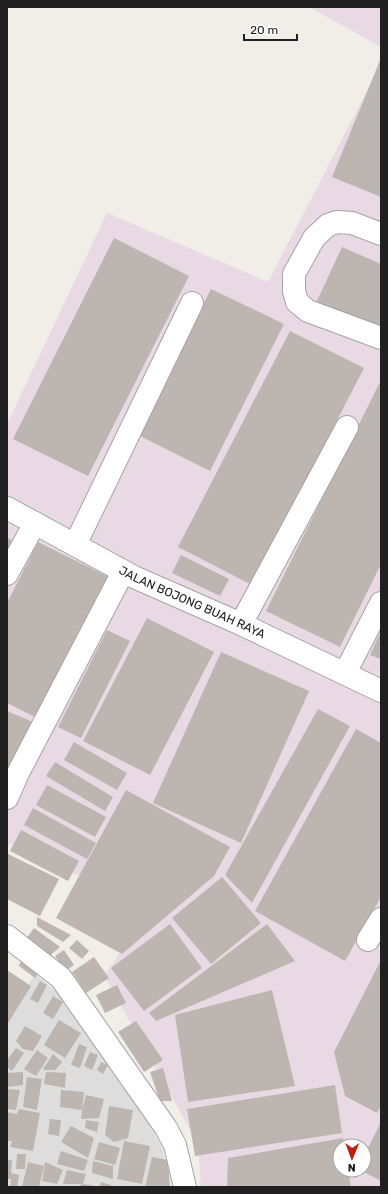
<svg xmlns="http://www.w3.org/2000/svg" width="388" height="1194" font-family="Rubik,sans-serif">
  <rect width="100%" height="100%" fill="#f0eee7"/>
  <path fill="#dedddd" d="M 35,974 L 85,1015 L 162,1147 L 169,1187 L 7,1187 L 7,1020 Z"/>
  <g fill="#e8d9e4" fill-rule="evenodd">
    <path d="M 309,7 L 381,7 L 381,47 Z"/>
    <path d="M 381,64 L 381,1187 L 201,1187 L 198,1144 L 104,975 L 153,909 L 7,843 L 7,424 L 107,213 L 268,282 ZM 340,1146 L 364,1146 L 364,1170 L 340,1170 Z"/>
  </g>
  <g fill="#bdb6b0">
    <path d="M 381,58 L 381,197 L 332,177 Z"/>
    <path d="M 114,238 L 189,276 L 88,476 L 13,439 Z"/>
    <path d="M 342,247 L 381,264 L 381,331 L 316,303 Z"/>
    <path d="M 211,289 L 284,324 L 210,471 L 138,435 Z"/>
    <path d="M 290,331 L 364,368 L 252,585 L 178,547 Z"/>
    <path d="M 381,380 L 381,564 L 340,647 L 266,611 Z"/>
    <path d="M 7,538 L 15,542 L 7,559 Z"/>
    <path d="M 38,542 L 115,580 L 43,721 L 7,703 L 7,603 Z"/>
    <path d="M 181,555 L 229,579 L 220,596 L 172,573 Z"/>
    <path d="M 147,618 L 214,652 L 150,775 L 83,741 Z"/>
    <path d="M 107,630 L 130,641 L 81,738 L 58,727 Z"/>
    <path d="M 381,631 L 381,659 L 370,655 Z"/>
    <path d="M 221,652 L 309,691 L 241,843 L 153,803 Z"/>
    <path d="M 318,709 L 350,726 L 252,903 L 225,875 Z"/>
    <path d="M 7,711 L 33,722 L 7,782 Z"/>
    <path d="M 356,729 L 381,743 L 381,897 L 345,961 L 255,911 Z"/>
    <path d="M 74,742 L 127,773 L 117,790 L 64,760 Z"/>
    <path d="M 55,762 L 113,797 L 105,811 L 46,776 Z"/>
    <path d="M 47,785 L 106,817 L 95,837 L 36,805 Z"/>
    <path d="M 126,790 L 230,847 L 214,876 L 122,954 L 56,918 Z"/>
    <path d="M 33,808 L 96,843 L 87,859 L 24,825 Z"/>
    <path d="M 21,830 L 79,861 L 68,881 L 10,851 Z"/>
    <path d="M 8,854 L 59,879 L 40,916 L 7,899 Z"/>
    <path d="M 222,877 L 261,923 L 211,964 L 172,918 Z"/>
    <path d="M 37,917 L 71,935 L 63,942 L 37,926 Z"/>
    <path d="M 170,924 L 202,968 L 144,1011 L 111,968 Z"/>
    <path d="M 267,924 L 295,961 L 156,1021 L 149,1013 Z"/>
    <path d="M 34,928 L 60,947 L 47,958 L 24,942 Z"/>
    <path d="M 77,940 L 89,951 L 82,959 L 69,948 Z"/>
    <path d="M 64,950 L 74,965 L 65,971 L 55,956 Z"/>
    <path d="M 24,954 L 42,969 L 35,978 L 19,966 Z"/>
    <path d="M 94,957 L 109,978 L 86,993 L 72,972 Z"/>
    <path d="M 381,960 L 381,1106 L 377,1113 L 345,1096 L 334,1052 Z"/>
    <path d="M 7,970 L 31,986 L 7,1025 Z"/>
    <path d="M 40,981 L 47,985 L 38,1003 L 30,999 Z"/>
    <path d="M 117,985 L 126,1003 L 105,1013 L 96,995 Z"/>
    <path d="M 272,990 L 295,1086 L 188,1102 L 175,1015 Z"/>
    <path d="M 53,996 L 63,1002 L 53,1019 L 43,1013 Z"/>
    <path d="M 59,1020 L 81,1033 L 65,1058 L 44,1045 Z"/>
    <path d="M 136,1021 L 163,1060 L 144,1072 L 118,1032 Z"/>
    <path d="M 25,1026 L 42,1036 L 33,1051 L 23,1049 L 16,1041 Z"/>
    <path d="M 79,1044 L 87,1047 L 80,1068 L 71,1065 Z"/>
    <path d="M 16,1048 L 24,1053 L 12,1071 L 7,1067 L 7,1060 Z"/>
    <path d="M 37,1050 L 48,1058 L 36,1076 L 24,1069 Z"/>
    <path d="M 90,1052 L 98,1055 L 92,1070 L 84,1066 Z"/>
    <path d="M 53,1054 L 62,1062 L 55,1070 L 45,1070 L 43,1069 Z"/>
    <path d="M 101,1062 L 108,1065 L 103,1074 L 97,1070 Z"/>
    <path d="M 163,1068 L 172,1101 L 160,1101 L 150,1072 Z"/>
    <path d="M 23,1072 L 23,1085 L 7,1087 L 7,1073 Z"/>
    <path d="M 46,1072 L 66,1073 L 65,1088 L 44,1084 Z"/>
    <path d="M 27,1077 L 42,1079 L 37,1110 L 23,1107 Z"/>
    <path d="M 335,1085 L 342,1133 L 195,1156 L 187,1109 Z"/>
    <path d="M 7,1089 L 20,1090 L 16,1110 L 7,1109 Z"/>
    <path d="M 61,1090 L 84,1092 L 82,1110 L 86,1095 L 104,1099 L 99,1118 L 81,1119 L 82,1110 L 60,1107 Z"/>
    <path d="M 109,1106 L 133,1110 L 128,1138 L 114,1142 L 105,1135 Z"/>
    <path d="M 19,1109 L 40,1113 L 33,1151 L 10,1147 L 12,1141 L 7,1141 L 7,1112 L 17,1114 Z"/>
    <path d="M 50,1119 L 61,1120 L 59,1136 L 48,1134 Z"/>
    <path d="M 86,1120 L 99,1122 L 97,1132 L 85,1128 Z"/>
    <path d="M 381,1122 L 381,1181 L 360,1170 L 364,1170 L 364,1156 Z"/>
    <path d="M 71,1126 L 94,1138 L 88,1158 L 61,1142 Z"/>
    <path d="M 343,1138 L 344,1146 L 340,1146 L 340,1170 L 348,1170 L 351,1187 L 227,1187 L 228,1158 Z"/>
    <path d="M 124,1141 L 150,1146 L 142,1184 L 117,1179 Z"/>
    <path d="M 99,1142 L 120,1148 L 115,1165 L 94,1159 Z"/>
    <path d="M 61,1151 L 88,1160 L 84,1171 L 57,1164 Z"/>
    <path d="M 17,1154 L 26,1154 L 25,1169 L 16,1169 Z"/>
    <path d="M 152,1157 L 168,1160 L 170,1187 L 145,1187 Z"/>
    <path d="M 7,1160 L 12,1160 L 11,1173 L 19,1175 L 17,1187 L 10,1187 L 11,1179 L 7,1179 Z"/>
    <path d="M 93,1161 L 113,1166 L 113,1179 L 92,1173 Z"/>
    <path d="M 28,1162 L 44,1166 L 39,1187 L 22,1187 Z"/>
    <path d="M 45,1162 L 63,1170 L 57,1184 L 42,1181 Z"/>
    <path d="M 67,1170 L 86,1174 L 83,1184 L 63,1184 Z"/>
    <path d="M 101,1182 L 111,1185 L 111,1187 L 100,1187 Z"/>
    <path d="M 83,1184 L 92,1185 L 91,1187 L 76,1187 Z"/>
  </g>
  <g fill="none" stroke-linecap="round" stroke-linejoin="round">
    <g stroke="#a4a4a4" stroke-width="24">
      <g id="minor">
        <path d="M 381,234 L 352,223 L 337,222 L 328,225 L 314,238 L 294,274 L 294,291 L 297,302 L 308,311 L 381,338"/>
        <path id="s1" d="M 7,508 L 134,577 L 241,624 L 381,691"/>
        <path d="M 75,545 L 192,303"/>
        <path d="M 7,574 L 35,523"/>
        <path d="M 241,624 L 347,427"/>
        <path d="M 345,673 L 381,603"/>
        <path d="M 7,798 L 18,773 L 123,572"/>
        <path d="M 7,936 L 61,978 L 166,1128 L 175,1145 L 185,1187"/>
        <path d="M 368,940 L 381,919"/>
      </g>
    </g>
    <use href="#minor" stroke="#fff" stroke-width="22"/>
  </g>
  <g text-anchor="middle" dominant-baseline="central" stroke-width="3" stroke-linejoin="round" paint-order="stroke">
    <g font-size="12" fill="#202020" stroke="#fff">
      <text stroke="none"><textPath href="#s1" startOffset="208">JALAN BOJONG BUAH RAYA</textPath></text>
    </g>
  </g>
  <rect width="388" height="1194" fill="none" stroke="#202020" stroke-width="16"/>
  <g transform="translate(352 1158) rotate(181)"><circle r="19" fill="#ffffff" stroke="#a6a6a6"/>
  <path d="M0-3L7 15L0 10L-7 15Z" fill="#c31b0c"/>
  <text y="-6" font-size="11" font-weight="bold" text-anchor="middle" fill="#202020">N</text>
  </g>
  <path d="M244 34v6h53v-6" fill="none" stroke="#202020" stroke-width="2"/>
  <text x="250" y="34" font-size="12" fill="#202020" stroke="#ffffff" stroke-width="3" paint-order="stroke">20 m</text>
</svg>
